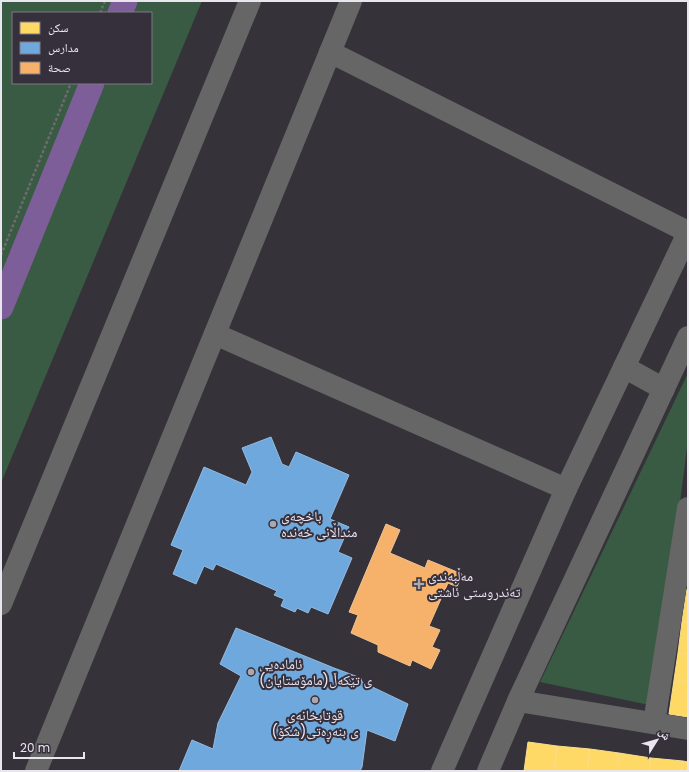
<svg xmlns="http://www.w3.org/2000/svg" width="689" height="772" font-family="Poppins,'Noto Naskh Arabic',sans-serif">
  <rect width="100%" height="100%" fill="#363239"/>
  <g fill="#395a43" fill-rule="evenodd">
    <path d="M 1,1 L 202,1 L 1,483 ZM 13,13 L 151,13 L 151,83 L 13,83 Z"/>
    <path d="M 688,373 L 688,440 L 654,706 L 540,682 Z"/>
  </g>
  <g fill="#ffd966" stroke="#f9dd8f">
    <path d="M 687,589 L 688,590 L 688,622 L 682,622 Z"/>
    <path d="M 682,622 L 688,622 L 688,654 L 678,653 Z"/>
    <path d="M 678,653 L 688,654 L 688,682 L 674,680 Z"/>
    <path d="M 674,680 L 688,682 L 688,717 L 669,714 Z"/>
    <path d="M 528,742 L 557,746 L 554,771 L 524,771 Z"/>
    <path d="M 557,746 L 590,749 L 587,771 L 554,771 Z"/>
    <path d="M 590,749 L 619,753 L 617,771 L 587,771 Z"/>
    <path d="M 619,753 L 651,758 L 649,771 L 617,771 Z"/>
    <path d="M 651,758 L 683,761 L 681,771 L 649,771 Z"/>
    <path d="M 683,761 L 688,762 L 688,771 L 681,771 Z"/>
  </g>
  <g fill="#6fa8dc" stroke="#94bbe2">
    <path d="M 271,437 L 282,464 L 289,467 L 296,452 L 349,475 L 330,519 L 349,527 L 338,552 L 352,558 L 328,614 L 311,607 L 308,613 L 297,608 L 295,612 L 281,606 L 284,599 L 274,595 L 277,591 L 216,564 L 213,570 L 204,566 L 196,584 L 173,574 L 183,550 L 171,545 L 204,467 L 246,485 L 252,472 L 242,448 Z"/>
    <path d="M 236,628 L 334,668 L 361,678 L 362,682 L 408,704 L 395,741 L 367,730 L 362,767 L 360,771 L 179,771 L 192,740 L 213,749 L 218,723 L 241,676 L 220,664 Z"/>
  </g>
  <path fill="#f6b26b" stroke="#f2c293" d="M 386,524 L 400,530 L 390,553 L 425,568 L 428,560 L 462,574 L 457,587 L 448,583 L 429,626 L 440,630 L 432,647 L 440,650 L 431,669 L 412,660 L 410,666 L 378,652 L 378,645 L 351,633 L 358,615 L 349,612 Z"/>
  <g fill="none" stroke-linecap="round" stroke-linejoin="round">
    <g stroke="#7e5e99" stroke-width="25">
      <path d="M 120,13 L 125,1"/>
      <path d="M 1,307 L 92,83"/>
    </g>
    <g stroke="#6c6c6d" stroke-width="2.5" stroke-dasharray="3 2" stroke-linecap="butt">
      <path d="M 100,13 L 105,1"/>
      <path d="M 1,255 L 71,83"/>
    </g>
    <g stroke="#656665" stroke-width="22">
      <path d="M 330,52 L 688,232"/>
      <path d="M 215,334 L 566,489"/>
      <path d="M 624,367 L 664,389"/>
      <path d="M 1,604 L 250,1"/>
      <path d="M 518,701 L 688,729"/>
      <path d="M 654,723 L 688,508"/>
      <path d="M 36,771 L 351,1"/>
      <path d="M 442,771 L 566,489 L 688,233"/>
      <path d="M 488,771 L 518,701 L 688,337"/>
    </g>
  </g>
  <g fill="#aba7af" stroke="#362f3c" stroke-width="1.5">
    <circle cx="273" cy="524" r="4"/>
    <path d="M417 578h4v4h4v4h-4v4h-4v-4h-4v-4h4z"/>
    <circle cx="251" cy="672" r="4"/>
    <circle cx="315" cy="700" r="4"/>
  </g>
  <g text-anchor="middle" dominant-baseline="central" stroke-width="4" stroke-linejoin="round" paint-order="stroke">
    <g font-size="14" fill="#eae6ef" stroke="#362f3c" text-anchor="start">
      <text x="281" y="516">باخچەی<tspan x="281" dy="16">منداڵانی خەندە</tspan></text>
      <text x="428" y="576">مەڵبەندی<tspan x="428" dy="16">تەندروستی ئاشتی</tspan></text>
      <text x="259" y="664">ئامادەیی<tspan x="259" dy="16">(مامۆستایان)ی تێکەڵ</tspan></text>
      <text x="315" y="715" text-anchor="middle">قوتابخانەی<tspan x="315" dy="16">(شکۆ)ی بنەڕەتی</tspan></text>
    </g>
  </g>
  <rect width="689" height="772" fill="none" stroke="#eae6ef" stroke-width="4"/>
  <rect x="12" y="12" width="140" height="72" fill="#362f3c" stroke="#7e7884"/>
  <rect x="20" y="22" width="20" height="12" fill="#ffd966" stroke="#7e7884"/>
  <text x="48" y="32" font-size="12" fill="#eae6ef">سكن</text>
  <rect x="20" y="42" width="20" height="12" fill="#6fa8dc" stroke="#7e7884"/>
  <text x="48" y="52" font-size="12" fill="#eae6ef">مدارس</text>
  <rect x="20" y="62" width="20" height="12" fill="#f6b26b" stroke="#7e7884"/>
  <text x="48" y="72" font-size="12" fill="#eae6ef">صحة</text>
  <g transform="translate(657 740) rotate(53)" stroke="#362f3c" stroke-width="3" paint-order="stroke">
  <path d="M0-3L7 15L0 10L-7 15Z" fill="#eae6ef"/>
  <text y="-6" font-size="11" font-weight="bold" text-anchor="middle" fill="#eae6ef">ش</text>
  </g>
  <path d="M14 752v6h70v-6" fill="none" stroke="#eae6ef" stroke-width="2"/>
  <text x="20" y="752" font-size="12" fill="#eae6ef" stroke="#362f3c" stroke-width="3" paint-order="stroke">20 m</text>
</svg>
